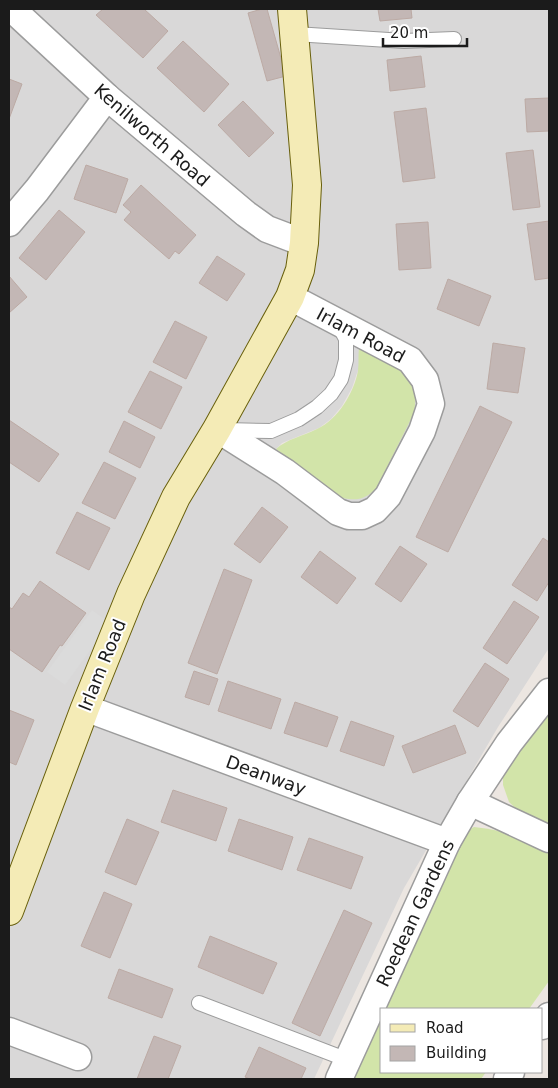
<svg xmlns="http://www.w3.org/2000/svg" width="558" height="1088" font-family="'DejaVu Sans',sans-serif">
  <rect width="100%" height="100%" fill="#ece6e1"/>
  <path fill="#d9d8d8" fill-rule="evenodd" d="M 9,9 L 549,9 L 549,648 L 498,727 L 404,888 L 314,1079 L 9,1079 ZM 358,370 L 342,498 L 276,449 L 282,443 L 319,428 L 331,419 L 342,406 L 352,388 Z"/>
  <g fill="#d2e4a9">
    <path d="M 359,348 C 389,363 423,372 414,413 L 376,489 C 364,499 359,501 342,498 L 276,449 C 287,439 303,436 317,429 C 338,420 354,392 358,371 C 359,363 358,355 359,348 Z"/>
    <path d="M 549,708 L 549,830 L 525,817 L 509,802 L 503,785 L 503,771 Z"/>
    <path d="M 474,827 C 503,830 524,838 549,851 L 549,981 L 529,1009 L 383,1009 L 461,835 Z"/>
    <path d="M 382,1011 L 382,1072 L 486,1072 L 481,1079 L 351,1079 Z"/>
  </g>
  <path fill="#dbdbdb" d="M 92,610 L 110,623 L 65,685 L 47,672 Z"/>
  <g fill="#c3b7b5" stroke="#bcaaa4">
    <path d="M 103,9 L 144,9 L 168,31 L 143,58 L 96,15 Z"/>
    <path d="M 262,9 L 267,9 L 286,76 L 267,81 L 248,13 Z"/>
    <path d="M 378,9 L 411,9 L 412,18 L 380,21 Z"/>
    <path d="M 183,41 L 229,84 L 204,112 L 157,68 Z"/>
    <path d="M 421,56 L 425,87 L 390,91 L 387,60 Z"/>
    <path d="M 9,79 L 22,84 L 9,119 Z"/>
    <path d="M 549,98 L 549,131 L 527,132 L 525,99 Z"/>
    <path d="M 243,101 L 274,133 L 249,157 L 218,125 Z"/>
    <path d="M 426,108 L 435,178 L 403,182 L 394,112 Z"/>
    <path d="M 533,150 L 540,207 L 513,210 L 506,153 Z"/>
    <path d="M 86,165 L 128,179 L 116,213 L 74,199 Z"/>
    <path d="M 141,185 L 196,235 L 179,254 L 175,251 L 169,259 L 124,220 L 131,212 L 123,205 Z"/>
    <path d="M 59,210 L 85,232 L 46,280 L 19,258 Z"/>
    <path d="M 549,221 L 549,278 L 535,280 L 527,224 Z"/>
    <path d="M 428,222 L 431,268 L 399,270 L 396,224 Z"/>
    <path d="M 217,256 L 245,274 L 227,301 L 199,283 Z"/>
    <path d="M 9,276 L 27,297 L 9,313 Z"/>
    <path d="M 448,279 L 491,296 L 479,326 L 437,309 Z"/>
    <path d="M 175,321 L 207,337 L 186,379 L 153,362 Z"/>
    <path d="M 493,343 L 525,348 L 518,393 L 487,389 Z"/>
    <path d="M 150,371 L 182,387 L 161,429 L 128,412 Z"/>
    <path d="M 480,406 L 512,422 L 448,552 L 416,537 Z"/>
    <path d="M 9,420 L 59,454 L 39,482 L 9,462 Z"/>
    <path d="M 124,421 L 155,437 L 140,468 L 109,452 Z"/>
    <path d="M 104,462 L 136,478 L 115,519 L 82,503 Z"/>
    <path d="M 262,507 L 288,527 L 260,563 L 234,544 Z"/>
    <path d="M 77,512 L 110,528 L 89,570 L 56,553 Z"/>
    <path d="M 543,538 L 549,542 L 549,582 L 537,601 L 512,585 Z"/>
    <path d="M 400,546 L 427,564 L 401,602 L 375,584 Z"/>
    <path d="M 320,551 L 356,578 L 337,604 L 301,577 Z"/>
    <path d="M 224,569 L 252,580 L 217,674 L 188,663 Z"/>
    <path d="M 40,581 L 86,613 L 62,646 L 60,645 L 42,672 L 9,649 L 9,607 L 12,609 L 23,593 L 29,597 Z"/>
    <path d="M 514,601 L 539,617 L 507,664 L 483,648 Z"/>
    <path d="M 485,663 L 509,679 L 478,727 L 453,711 Z"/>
    <path d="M 194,671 L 218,679 L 209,705 L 185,697 Z"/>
    <path d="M 228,681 L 281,699 L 271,729 L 218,711 Z"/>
    <path d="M 295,702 L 338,717 L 327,747 L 284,733 Z"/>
    <path d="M 9,710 L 34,720 L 16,765 L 9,762 Z"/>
    <path d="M 351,721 L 394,736 L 384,766 L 340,751 Z"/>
    <path d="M 455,725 L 466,753 L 413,773 L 402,746 Z"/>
    <path d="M 173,790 L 227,808 L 216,841 L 161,822 Z"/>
    <path d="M 127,819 L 159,832 L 136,885 L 105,872 Z"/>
    <path d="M 239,819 L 293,837 L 282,870 L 228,851 Z"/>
    <path d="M 309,838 L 363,857 L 351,889 L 297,870 Z"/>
    <path d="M 104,892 L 132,904 L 110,958 L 81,946 Z"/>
    <path d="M 344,910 L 372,923 L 320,1036 L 292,1023 Z"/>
    <path d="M 210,936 L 277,963 L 263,994 L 198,967 Z"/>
    <path d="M 119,969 L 173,989 L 162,1018 L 108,998 Z"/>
    <path d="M 154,1036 L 181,1046 L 168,1079 L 137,1079 Z"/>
    <path d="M 259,1047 L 306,1068 L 301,1079 L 250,1079 L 245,1077 Z"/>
  </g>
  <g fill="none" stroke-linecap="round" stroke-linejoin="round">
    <g stroke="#9c9c9c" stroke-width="16">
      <g id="lane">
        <path d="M 295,34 L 404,41 L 454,39"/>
        <path d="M 225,430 L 271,431 L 299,419 L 317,407 L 331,394 L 341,379 L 346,360 L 346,339 L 339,326"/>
        <path d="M 199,1003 L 348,1060"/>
      </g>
    </g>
    <g stroke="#9c9c9c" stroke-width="29">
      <g id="street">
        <path d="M 12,9 L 107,97 L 246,214 L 267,229 L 304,243"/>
        <path d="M 9,223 L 37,190 L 107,97"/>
        <path d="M 217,429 L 285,472 L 338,512 L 349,516 L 362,516 L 375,510 L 388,496 L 422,431 L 431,404 L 425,380 L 410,360 L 290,297"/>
        <path d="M 85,708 L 447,842"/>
        <path d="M 470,802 L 549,839"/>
        <path d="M 542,1026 L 549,1016"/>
        <path d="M 9,1031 L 78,1057"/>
        <path d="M 339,1079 L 447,842 L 470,802 L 509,743 L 549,692"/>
        <path d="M 507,1079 L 511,1072"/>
      </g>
    </g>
    <g stroke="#685f0b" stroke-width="30">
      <path id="secondary" d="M 9,911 L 85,708 L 131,594 L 176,497 L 217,429 L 290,297 L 300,270 L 304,243 L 307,185 L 292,9"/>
    </g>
    <use href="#lane" stroke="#fff" stroke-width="14"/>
    <use href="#street" stroke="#fff" stroke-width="26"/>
    <use href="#secondary" stroke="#f4ebb6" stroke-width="28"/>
  </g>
  <g text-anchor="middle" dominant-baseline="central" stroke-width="4" stroke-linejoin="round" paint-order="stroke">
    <g font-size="18" fill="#1b1b1b" stroke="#fff">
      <text transform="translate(152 135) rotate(41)">Kenilworth Road</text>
      <text transform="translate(361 335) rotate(28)">Irlam Road</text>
      <text transform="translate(102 665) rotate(-68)">Irlam Road</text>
      <text transform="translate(266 775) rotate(20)">Deanway</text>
      <text transform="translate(415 913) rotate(-65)">Roedean Gardens</text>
    </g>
  </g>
  <rect width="558" height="1088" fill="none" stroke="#1b1b1b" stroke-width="20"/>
  <rect x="380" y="1008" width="162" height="65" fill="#ffffff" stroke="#a4a4a4"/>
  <rect x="390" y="1024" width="25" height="8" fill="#f4ebb6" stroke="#a4a4a4"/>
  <text x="426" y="1033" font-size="15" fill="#1b1b1b">Road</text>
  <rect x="390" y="1046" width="25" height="15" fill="#c3b7b5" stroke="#a4a4a4"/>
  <text x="426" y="1058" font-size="15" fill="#1b1b1b">Building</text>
  <path d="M383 38v8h84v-8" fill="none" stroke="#1b1b1b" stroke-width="2.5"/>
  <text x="390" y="38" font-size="15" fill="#1b1b1b" stroke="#ffffff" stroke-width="4" paint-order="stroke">20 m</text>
</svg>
